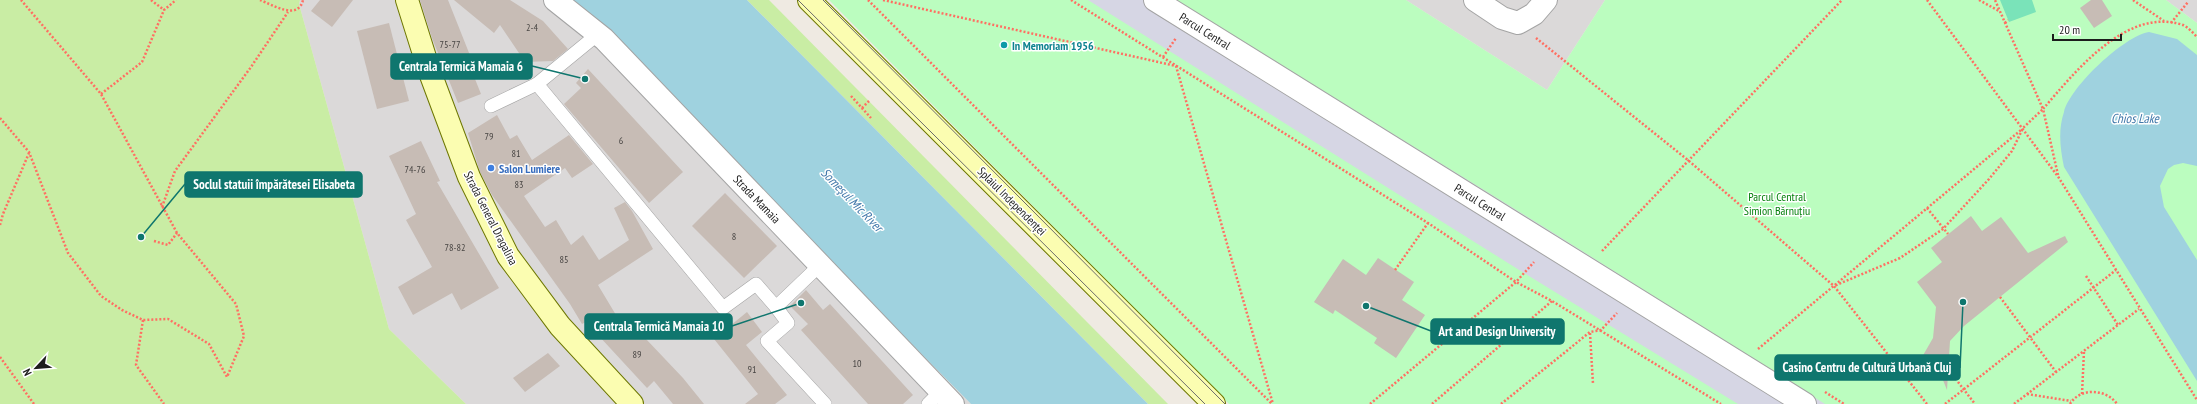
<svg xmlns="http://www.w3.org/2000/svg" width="2197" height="404" font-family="'PT Sans Narrow',sans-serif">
  <rect width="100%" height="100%" fill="#efeae2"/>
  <g fill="#dbd9d9">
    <path d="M 300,0 L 569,0 L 650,72 L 862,294 L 971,404 L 466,404 L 389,329 L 299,4 Z"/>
    <path d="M 1406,0 L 1605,0 L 1547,90 Z"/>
    <path d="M 2166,0 L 2197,0 L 2197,23 Z"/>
  </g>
  <g fill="#c9eda4">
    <path d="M 0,0 L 300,0 L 299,4 L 389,329 L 466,404 L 0,404 Z"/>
    <path d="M 747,0 L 769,0 L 1168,404 L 1148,404 Z"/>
  </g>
  <path fill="#bbfdbf" d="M 829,0 L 1406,0 L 1547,90 L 1605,0 L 2166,0 L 2197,23 L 2197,404 L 1229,404 Z"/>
  <path fill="#7ae3b9" d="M 2000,0 L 2032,0 L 2036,12 L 2009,22 Z"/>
  <path fill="#d6d6e4" d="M 1088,0 L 1176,0 L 1555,234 L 1825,404 L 1738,404 L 1524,273 Z"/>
  <g fill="#9fd2df">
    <path d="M 569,0 L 747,0 L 1148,404 L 971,404 L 862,294 L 650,72 Z"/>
    <path d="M 2149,32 L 2177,39 L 2197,55 L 2197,166 L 2183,163 L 2174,165 L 2168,169 L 2160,186 L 2164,207 L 2197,260 L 2197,381 L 2064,167 C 2060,148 2058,130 2064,112 C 2070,87 2124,36 2149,32 Z"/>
  </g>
  <g fill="#c7bcb5">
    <path d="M 320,0 L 353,0 L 332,27 L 311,11 Z"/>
    <path d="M 420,0 L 448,0 L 479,78 L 475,79 L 481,94 L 458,103 L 432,38 Z"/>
    <path d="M 454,0 L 510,0 L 543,21 L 568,49 L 553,61 L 525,62 L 500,25 L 494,33 Z"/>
    <path d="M 2091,0 L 2102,0 L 2112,16 L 2094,28 L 2080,8 Z"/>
    <path d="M 389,23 L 409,101 L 377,109 L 357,31 Z"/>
    <path d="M 588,69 L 683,172 L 649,203 L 564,104 L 581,88 L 576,83 Z"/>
    <path d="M 497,115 L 510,139 L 517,135 L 532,160 L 569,135 L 593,164 L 572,178 L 565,168 L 524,196 L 545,227 L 556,220 L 571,245 L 583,235 L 599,260 L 629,240 L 614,208 L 625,202 L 632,211 L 653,249 L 598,285 L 622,325 L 628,320 L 683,378 L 704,404 L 673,404 L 654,381 L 647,388 L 586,322 L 582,324 L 570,304 L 492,195 L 480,172 L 468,133 Z"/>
    <path d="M 421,141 L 440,181 L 437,182 L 499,288 L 461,310 L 452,293 L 413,315 L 398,287 L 432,267 L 406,220 L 416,214 L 389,156 Z"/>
    <path d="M 725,193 L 777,246 L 744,278 L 692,226 Z"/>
    <path d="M 1971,216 L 1982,231 L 2001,217 L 2028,253 L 2065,236 L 2068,242 L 1964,326 L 1950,341 L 1947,390 L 1934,358 L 1923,368 L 1918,364 L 1933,338 L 1936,307 L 1917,282 L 1942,262 L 1931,248 Z"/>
    <path d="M 1378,258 L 1414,282 L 1402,300 L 1425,315 L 1396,358 L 1374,343 L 1377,338 L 1335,310 L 1333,314 L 1314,302 L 1343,259 L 1366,275 Z"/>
    <path d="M 806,290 L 823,310 L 830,304 L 913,395 L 903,404 L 868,404 L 801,330 L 808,324 L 790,306 Z"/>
    <path d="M 747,312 L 762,332 L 746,345 L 787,395 L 775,404 L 745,404 L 758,394 L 714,339 Z"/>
    <path d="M 548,353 L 560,366 L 525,392 L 513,378 Z"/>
  </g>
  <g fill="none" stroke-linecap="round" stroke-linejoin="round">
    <g stroke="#a4a4a4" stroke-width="14">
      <g id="lane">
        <path d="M 537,84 L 723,308 L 756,284 L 776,307"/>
        <path d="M 491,106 L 537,84 L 598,34"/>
        <path d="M 820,265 L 776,307 L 788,323 L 767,341 L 825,404"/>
        <path d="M 928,404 L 941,391"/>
      </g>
    </g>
    <g stroke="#a4a4a4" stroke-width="24">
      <g id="street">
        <path d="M 555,0 L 604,39 L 953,404"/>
        <path d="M 1155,0 L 1805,404"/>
        <path d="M 1475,0 L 1502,18 L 1518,23 L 1534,14 L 1546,0"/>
      </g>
    </g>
    <g stroke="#6d7700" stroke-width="24">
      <g id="secondary">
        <path d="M 407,0 L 429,70 L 469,177 L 508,256 L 560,326 L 632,404"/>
        <path d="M 809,0 L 1214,404"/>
      </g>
    </g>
    <g stroke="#ff6f62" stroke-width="2.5" stroke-dasharray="2 2" stroke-linecap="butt">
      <path d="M 151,0 L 164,10"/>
      <path d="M 260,0 C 273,5 298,21 303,0"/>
      <path d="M 868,0 L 1272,404"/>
      <path d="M 883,0 L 1176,66 L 1273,404"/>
      <path d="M 1071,0 L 1428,223 L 1516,282 L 1552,301 L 1721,404"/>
      <path d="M 1927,0 L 2059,178 L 2197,400"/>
      <path d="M 1979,0 L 1999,11"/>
      <path d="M 2133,0 L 2164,21"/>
      <path d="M 2005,23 L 2008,20"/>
      <path d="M 2171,23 L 2188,2"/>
      <path d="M 1536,38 L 1689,161 L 1834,286"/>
      <path d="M 1163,57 L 1176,38"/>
      <path d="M 101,94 L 142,62 L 164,10 L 176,0"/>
      <path d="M 851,96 L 871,118"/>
      <path d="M 862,108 L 869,101"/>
      <path d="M 0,118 L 29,152 L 68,253 L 101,296 L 122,310 L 143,320 L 168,319 L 209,344 L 227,377 L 244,336 L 236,304 L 177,233 L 101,94 L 21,0"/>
      <path d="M 2058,175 L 2043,109 C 2075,72 2127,6 2183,25 C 2188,27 2193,33 2197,37"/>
      <path d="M 162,207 L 175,171 L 251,67 L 288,12"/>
      <path d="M 1927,208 L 1948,234"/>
      <path d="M 0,225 L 3,214 L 29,153"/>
      <path d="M 154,241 L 168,245 L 177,233"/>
      <path d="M 1602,251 L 1842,0"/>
      <path d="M 1395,270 L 1428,223"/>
      <path d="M 2086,276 L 2118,325"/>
      <path d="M 2000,297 L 2056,372"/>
      <path d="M 143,320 L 136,365 L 164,404"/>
      <path d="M 1590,333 L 1593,384"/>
      <path d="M 1758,349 L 2021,130"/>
      <path d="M 0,357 L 34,404"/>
      <path d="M 1958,382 L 1975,404"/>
      <path d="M 1825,392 L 1844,404"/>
      <path d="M 2027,394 L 2071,401"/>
      <path d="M 2082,394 L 2084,351"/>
      <path d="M 1370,404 L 1516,282 L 1534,262"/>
      <path d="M 1432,404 L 1552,301"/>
      <path d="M 1501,404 L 1590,332 L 1601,330 L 1617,313"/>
      <path d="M 1927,404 L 1834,286 L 1900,258 L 1943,229 L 1989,179 L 2012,151 L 2023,128 L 2043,109 L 1995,0"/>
      <path d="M 1945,404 L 2116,270"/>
      <path d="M 2014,404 L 2139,309"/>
      <path d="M 2070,404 C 2080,387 2107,389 2117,404"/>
    </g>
    <use href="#lane" stroke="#fff" stroke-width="13"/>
    <use href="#street" stroke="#fff" stroke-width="22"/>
    <use href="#secondary" stroke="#fbfdb1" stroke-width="22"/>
    <g stroke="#6b6b6b" stroke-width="1">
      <path d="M 798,0 L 1205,404"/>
      <path d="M 823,0 L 1225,404"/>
    </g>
  </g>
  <circle fill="#0f9aa8" stroke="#fff" stroke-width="1.5" cx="1004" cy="45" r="4"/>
  <circle fill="#3f7fe0" stroke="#fff" stroke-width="1.5" cx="491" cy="168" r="4"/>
  <g text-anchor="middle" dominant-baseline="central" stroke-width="3" stroke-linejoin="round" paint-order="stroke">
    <g font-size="10" fill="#484543">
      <text x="532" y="27">2-4</text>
      <text x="450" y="44">75-77</text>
      <text x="489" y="136">79</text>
      <text x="621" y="140">6</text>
      <text x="516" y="153">81</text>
      <text x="415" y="169">74-76</text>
      <text x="519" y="184">83</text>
      <text x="734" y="236">8</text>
      <text x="455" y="247">78-82</text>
      <text x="564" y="259">85</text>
      <text x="637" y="354">89</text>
      <text x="857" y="363">10</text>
      <text x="752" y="369">91</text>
    </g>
    <g font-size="12" fill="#1d1d1d" stroke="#fff">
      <text transform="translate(1205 31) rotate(32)">Parcul Central</text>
      <text transform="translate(757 199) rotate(46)">Strada Mamaia</text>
      <text transform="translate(1012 201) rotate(45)">Splaiul Independenței</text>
      <text transform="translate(1480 202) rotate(32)">Parcul Central</text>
      <text transform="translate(491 218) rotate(63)">Strada General Dragalina</text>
    </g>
    <g font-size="12" font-weight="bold" fill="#0d838f" stroke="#fff" text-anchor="start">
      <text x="1012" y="45">In Memoriam 1956</text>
    </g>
    <g font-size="12" font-weight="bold" fill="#366cbe" stroke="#fff" text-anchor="start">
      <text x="499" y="168">Salon Lumiere</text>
    </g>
    <g font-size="12" fill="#05810d" stroke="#fff">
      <text x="1777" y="196">Parcul Central<tspan x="1777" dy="14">Simion Bărnuțiu</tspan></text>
    </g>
    <g font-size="13" font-style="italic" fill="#4178aa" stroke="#fff">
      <text x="2135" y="118">Chios Lake</text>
      <text transform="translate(852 200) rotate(46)">Someşul Mic River</text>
    </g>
  </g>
  <path fill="none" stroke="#0f766e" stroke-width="1.5" d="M585 79L532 66M141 237L185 184M801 303L732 326M1366 306L1431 331M1963 302L1960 368"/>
  <g fill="#0f766e" stroke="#fff" stroke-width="1.5">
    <circle cx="585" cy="79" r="4"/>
    <circle cx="141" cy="237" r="4"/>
    <circle cx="801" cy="303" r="4"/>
    <circle cx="1366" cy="306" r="4"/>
    <circle cx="1963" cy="302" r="4"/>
  </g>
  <g fill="#0f766e" stroke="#0f766e" stroke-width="1.5">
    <rect x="391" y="54" width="141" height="25" rx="4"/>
    <rect x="185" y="172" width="177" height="25" rx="4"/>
    <rect x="585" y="314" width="147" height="25" rx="4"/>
    <rect x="1431" y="319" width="133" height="25" rx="4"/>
    <rect x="1775" y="355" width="185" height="25" rx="4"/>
  </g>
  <g font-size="13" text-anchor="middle" font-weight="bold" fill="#fff">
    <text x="461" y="71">Centrala Termică Mamaia 6</text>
    <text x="274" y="189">Soclul statuii împărătesei Elisabeta</text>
    <text x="659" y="331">Centrala Termică Mamaia 10</text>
    <text x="1497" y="336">Art and Design University</text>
    <text x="1867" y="372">Casino Centru de Cultură Urbană Cluj</text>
  </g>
  <g transform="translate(36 368) rotate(244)" stroke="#ffffff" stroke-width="3" paint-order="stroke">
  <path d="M0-3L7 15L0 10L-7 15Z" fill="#1d1d1d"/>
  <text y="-6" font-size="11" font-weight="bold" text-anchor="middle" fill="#1d1d1d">N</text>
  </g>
  <path d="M2053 34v6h68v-6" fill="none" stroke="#1d1d1d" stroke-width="2"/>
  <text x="2059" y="34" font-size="12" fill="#1d1d1d" stroke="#ffffff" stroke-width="3" paint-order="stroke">20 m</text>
</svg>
